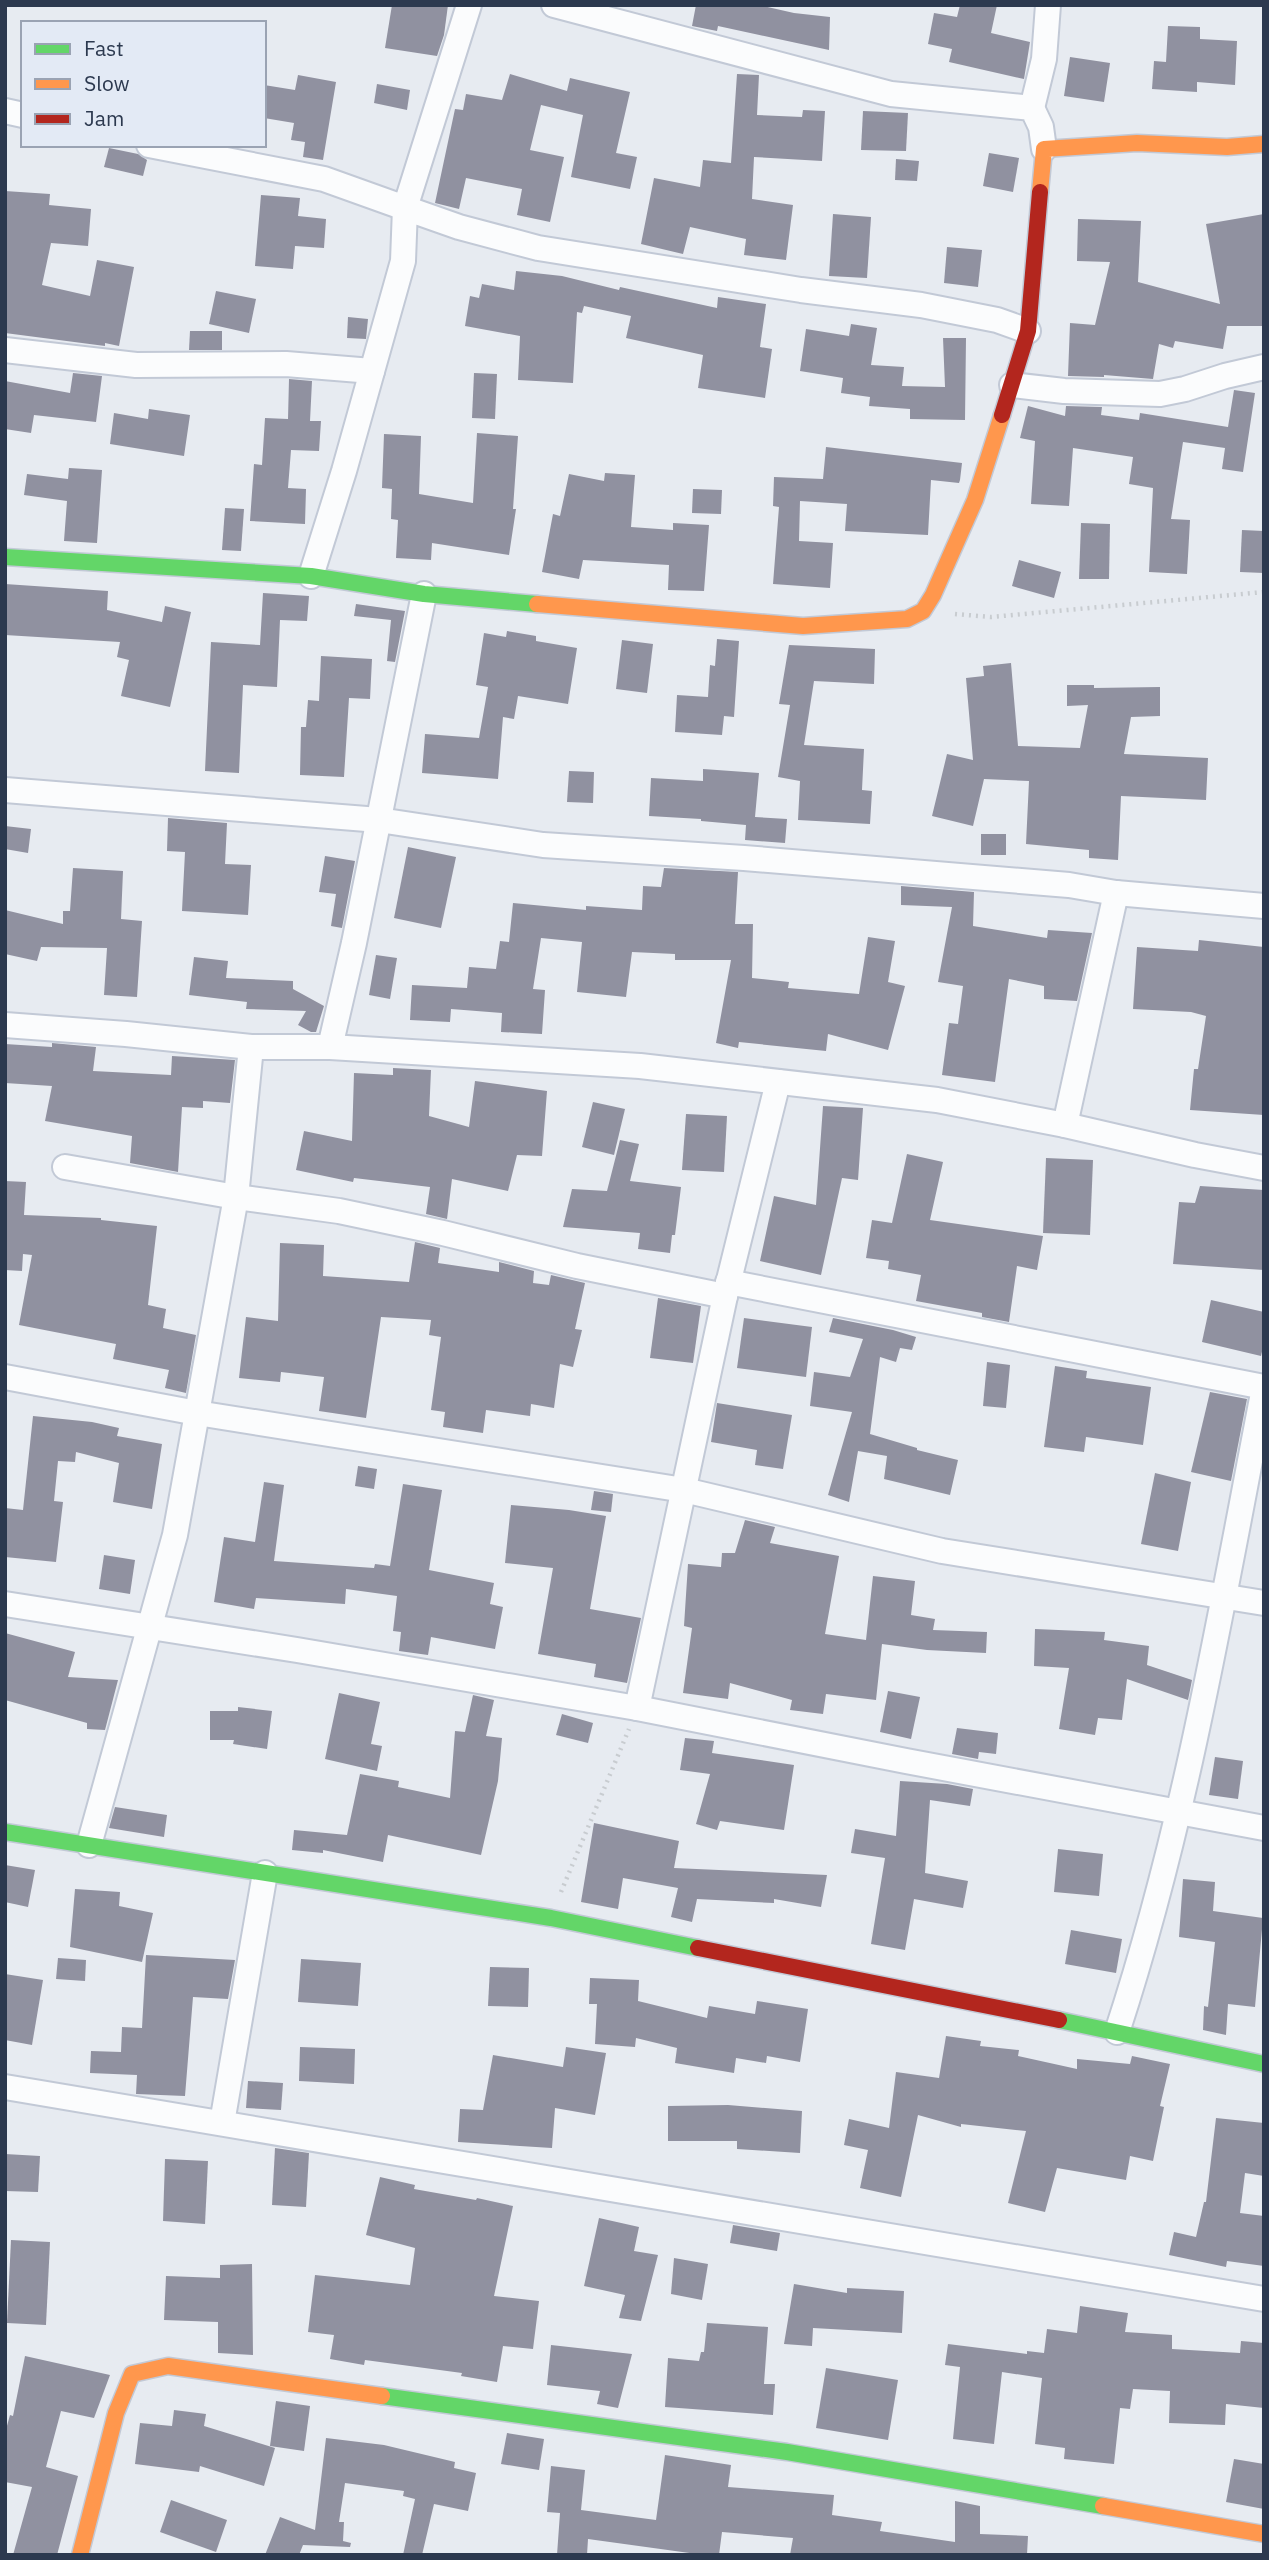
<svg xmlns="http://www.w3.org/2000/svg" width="1269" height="2560" viewBox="0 0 1269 2560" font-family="'IBM Plex Sans',sans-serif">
<rect width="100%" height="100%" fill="#e7ebf1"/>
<g fill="#9091a0">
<polygon points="392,5 448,5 444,35 437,56 385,48"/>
<polygon points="696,5 759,5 794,13 830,17 829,50 718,26 717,31 692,26"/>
<polygon points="960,5 997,5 991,33 1030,42 1024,79 949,62 952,49 928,44 934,13 957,17"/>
<polygon points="1168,26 1200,27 1200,39 1237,41 1235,85 1197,82 1197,92 1152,89 1154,61 1166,62"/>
<polygon points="1070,57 1110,63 1104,102 1064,96"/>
<polygon points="510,74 567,91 570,78 630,92 616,153 637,157 630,189 571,177 583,115 541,105 530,150 564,157 550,222 517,215 522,189 466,178 459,209 435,203 455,109 463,110 466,94 502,100"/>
<polygon points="737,74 759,75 757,115 802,117 803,110 825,111 822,161 754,157 752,199 793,205 786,260 744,255 746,239 690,227 683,254 641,244 654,178 700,187 703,160 731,163"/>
<polygon points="298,75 336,82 323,160 303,157 305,142 291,140 294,123 264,118 264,85 295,90"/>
<polygon points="377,84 410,90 407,110 374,103"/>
<polygon points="863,111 908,113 906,151 861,150"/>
<polygon points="109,148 138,154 147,160 143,176 104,167"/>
<polygon points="989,153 1019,158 1013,192 983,186"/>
<polygon points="896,159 919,161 917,181 895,180"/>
<polygon points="5,191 50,194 49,205 91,209 88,246 51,243 42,285 90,296 97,260 134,267 119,346 105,343 105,346 5,333"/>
<polygon points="261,195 300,198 298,216 326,219 324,248 295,246 293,269 255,266"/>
<polygon points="833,214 871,217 867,278 829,276"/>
<polygon points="1264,214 1264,326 1227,326 1223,349 1175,341 1173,348 1159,344 1153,379 1104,375 1104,377 1068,376 1070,323 1095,325 1110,262 1077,261 1078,219 1141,221 1138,282 1220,304 1206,224"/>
<polygon points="947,247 982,250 978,287 944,283"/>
<polygon points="516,271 562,276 619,290 620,287 717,308 718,297 766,304 760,347 772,349 765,398 698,388 703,355 626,338 631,316 584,306 582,313 577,312 573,383 518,380 520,336 465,326 470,296 479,298 482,284 514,290"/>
<polygon points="216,291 256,299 249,333 209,324"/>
<polygon points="348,317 368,319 366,339 347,338"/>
<polygon points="851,324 877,328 871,365 904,367 902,386 945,387 943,338 966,338 965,420 910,419 910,409 869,406 870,397 841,393 843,378 800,371 806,329 849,336"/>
<polygon points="190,331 222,331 222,350 189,350"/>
<polygon points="73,373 102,376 96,422 34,415 31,433 5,429 5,381 70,393"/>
<polygon points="474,373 497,374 495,419 472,418"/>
<polygon points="289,379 312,381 310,421 321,421 319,451 291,450 288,488 306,489 305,524 250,521 254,464 262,465 265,418 288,419"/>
<polygon points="1234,390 1255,393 1243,472 1222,469 1225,448 1183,442 1171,519 1190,520 1187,574 1149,572 1153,488 1129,484 1133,457 1073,448 1069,506 1031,504 1035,441 1020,438 1028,406 1065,416 1066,406 1102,407 1101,415 1139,420 1140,413 1228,427"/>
<polygon points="149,409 190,415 184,456 110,444 114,413 148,419"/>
<polygon points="477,433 518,436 513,509 516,509 509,555 432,543 431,560 396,558 398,520 391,519 392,489 382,488 384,434 421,436 419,494 473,503"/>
<polygon points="826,447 962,463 960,480 959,483 931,480 928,535 845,531 847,504 800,501 799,541 833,543 830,588 773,584 779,507 773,506 774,477 823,479"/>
<polygon points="69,468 102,470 97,543 64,541 67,501 24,495 27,474 68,479"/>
<polygon points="605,473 635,475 631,527 673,530 673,523 709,525 704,591 668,590 669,565 583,560 579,579 542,572 553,514 560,516 569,474 604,481"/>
<polygon points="693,489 722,490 721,514 692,513"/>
<polygon points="225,508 244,509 241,551 222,550"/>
<polygon points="1081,523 1110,524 1109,579 1079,579"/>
<polygon points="1242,530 1264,531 1264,573 1240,572"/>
<polygon points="1019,560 1061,572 1054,598 1012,586"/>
<polygon points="5,584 108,591 107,610 162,622 165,606 191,612 170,707 121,696 129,660 117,657 120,642 5,635"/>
<polygon points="263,593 309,596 307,621 280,620 277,687 243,685 239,773 205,771 211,642 260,645"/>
<polygon points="356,604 405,611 395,662 387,661 391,620 354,616"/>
<polygon points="507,631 536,636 536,641 577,648 568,704 518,696 514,719 503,717 498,779 422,773 425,734 479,738 488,687 476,685 484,633 506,637"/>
<polygon points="717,639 739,641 734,717 724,716 722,735 675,732 677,695 708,697 710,665 715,666"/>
<polygon points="622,640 653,644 647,693 616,689"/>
<polygon points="789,645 875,649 874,684 814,681 804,745 864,749 862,790 872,791 870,824 798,820 800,781 778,777 790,705 779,704"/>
<polygon points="321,656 372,659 370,699 349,698 344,777 300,775 301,727 306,727 308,700 319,701"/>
<polygon points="1011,663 1018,746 1080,748 1088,705 1067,706 1067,685 1094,685 1094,688 1160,687 1160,716 1131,717 1124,754 1208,758 1206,800 1121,796 1118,860 1089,858 1089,850 1026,844 1029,781 984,779 973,826 932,816 947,754 973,760 966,678 984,676 983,666"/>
<polygon points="703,769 759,773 755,817 787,819 785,843 745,840 746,825 701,821 701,819 649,816 651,778 703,781"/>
<polygon points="569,771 594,772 593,803 567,802"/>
<polygon points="168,818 227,823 225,864 251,865 248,915 182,911 185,852 167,851"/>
<polygon points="5,826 31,829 28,853 5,849"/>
<rect x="981" y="834" width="25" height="21"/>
<polygon points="408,847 456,857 441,928 394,918"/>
<polygon points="325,856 355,861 342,928 331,926 336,894 319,892"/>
<polygon points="73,868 123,871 121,919 142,921 137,997 104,995 107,948 41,947 37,961 5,954 5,910 63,924 63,911 70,911"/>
<polygon points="664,868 738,872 735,924 753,924 752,978 789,982 788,988 859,994 868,937 895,941 888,982 905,986 888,1050 828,1034 826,1051 739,1042 738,1048 716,1043 731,960 675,960 675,954 632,952 626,997 577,992 582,942 541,938 533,989 545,990 542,1034 501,1032 502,1013 451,1009 450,1022 410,1020 412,985 467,988 469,967 496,969 500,941 509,942 513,903 586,910 586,906 642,910 643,886 661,887"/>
<polygon points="901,886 974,892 973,926 1047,938 1048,930 1092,933 1077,1001 1044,999 1044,986 1009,979 995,1082 942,1075 949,1023 958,1024 963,986 938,982 952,907 901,905"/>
<polygon points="1199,940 1264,947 1264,1115 1190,1110 1194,1069 1198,1069 1206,1016 1191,1012 1133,1009 1137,947 1198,951"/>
<polygon points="376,955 397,958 390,999 369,995"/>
<polygon points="194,957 228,961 226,978 293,981 293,989 324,1006 316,1032 311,1032 298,1025 306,1011 246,1009 247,1002 189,995"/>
<polygon points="52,1043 96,1047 93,1071 171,1075 172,1056 235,1060 230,1103 203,1101 203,1108 182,1107 178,1172 130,1163 132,1136 45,1121 52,1086 5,1083 5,1044 52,1047"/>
<polygon points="393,1068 431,1070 429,1116 469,1127 475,1081 547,1091 542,1156 517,1155 508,1191 452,1179 447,1219 426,1214 430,1187 354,1178 353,1182 296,1170 304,1131 352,1141 354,1073 393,1075"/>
<polygon points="593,1102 625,1109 614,1155 582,1147"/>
<polygon points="823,1106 863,1108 858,1180 842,1178 821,1275 760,1261 774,1196 816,1205"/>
<polygon points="686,1114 727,1116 724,1172 682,1170"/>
<polygon points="620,1140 639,1144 630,1181 681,1187 675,1235 672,1235 670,1253 638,1249 640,1233 563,1227 572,1189 607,1191"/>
<polygon points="907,1154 943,1162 930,1220 1043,1236 1037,1270 1017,1266 1009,1322 982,1317 982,1313 916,1301 921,1275 888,1269 889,1261 866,1258 872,1220 892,1223"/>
<polygon points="1046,1158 1093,1160 1090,1235 1043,1233"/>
<polygon points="5,1181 26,1182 24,1215 101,1218 101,1220 157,1226 148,1305 166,1309 163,1328 196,1335 186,1393 165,1388 169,1370 113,1359 116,1344 19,1325 32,1255 23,1254 22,1271 5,1270"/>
<polygon points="1200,1186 1264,1190 1264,1270 1173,1264 1179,1202 1195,1203"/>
<polygon points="415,1242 440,1248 438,1263 499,1272 499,1262 534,1271 533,1283 549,1285 551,1275 585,1283 575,1329 582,1330 573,1367 560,1364 554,1408 531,1404 530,1416 486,1410 483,1433 443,1427 445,1412 431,1410 441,1337 429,1335 431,1320 381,1317 366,1418 319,1411 324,1377 281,1372 280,1382 239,1378 246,1317 278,1321 280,1243 324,1245 323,1276 409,1282"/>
<polygon points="658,1298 701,1306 693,1363 650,1358"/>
<polygon points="1211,1300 1264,1312 1264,1343 1261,1356 1202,1342"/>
<polygon points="744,1318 812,1327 806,1377 737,1368"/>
<polygon points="833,1318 893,1330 916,1337 912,1350 900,1348 896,1362 880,1357 870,1434 917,1448 917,1450 958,1460 950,1495 884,1479 887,1456 858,1451 849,1502 828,1495 852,1412 810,1406 814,1372 850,1377 863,1339 829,1332"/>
<polygon points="987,1362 1010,1365 1006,1408 983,1406"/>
<polygon points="1055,1366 1087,1371 1086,1378 1151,1387 1143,1445 1086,1437 1084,1452 1044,1447"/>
<polygon points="1210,1392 1247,1399 1231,1481 1191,1472"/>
<polygon points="717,1403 792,1415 783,1469 755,1465 757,1450 711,1442"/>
<polygon points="33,1416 92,1422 119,1428 117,1436 162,1444 152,1509 113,1502 119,1463 76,1452 75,1462 58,1461 54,1501 63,1502 56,1562 5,1557 5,1508 23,1510"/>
<polygon points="358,1466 377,1469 374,1489 355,1486"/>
<polygon points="1155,1473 1191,1482 1178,1551 1141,1544"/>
<polygon points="264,1482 284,1485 274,1561 374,1568 375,1564 390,1566 403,1484 442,1490 429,1570 494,1583 490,1604 503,1607 495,1649 431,1637 428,1655 399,1651 401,1632 393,1631 397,1596 346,1589 345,1604 256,1598 254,1609 214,1602 224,1537 255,1542"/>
<polygon points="594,1491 613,1494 611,1512 591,1510"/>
<polygon points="511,1505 569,1510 606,1516 590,1609 641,1618 627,1683 594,1677 596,1664 538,1654 553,1568 505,1563"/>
<polygon points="745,1520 775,1527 770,1543 839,1556 825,1634 866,1640 873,1576 915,1581 911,1615 935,1619 933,1630 987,1632 986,1653 927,1650 882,1644 876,1700 826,1694 823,1714 790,1710 792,1700 730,1683 728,1699 683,1693 692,1628 684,1626 688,1564 721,1567 722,1553 735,1553"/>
<polygon points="104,1555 135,1560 130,1594 99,1589"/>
<polygon points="1035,1629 1105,1632 1104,1640 1149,1646 1147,1665 1192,1680 1188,1700 1127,1679 1122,1720 1098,1718 1095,1735 1059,1729 1069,1668 1034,1666"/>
<polygon points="5,1633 75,1652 68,1677 118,1680 105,1730 87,1729 87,1723 5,1700"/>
<polygon points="888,1691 920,1697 911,1739 880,1732"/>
<polygon points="339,1693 380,1702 371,1744 382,1746 377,1771 325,1759"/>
<polygon points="473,1695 494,1700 486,1736 502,1738 498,1781 481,1855 388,1835 383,1862 323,1850 323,1853 292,1850 294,1830 347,1835 360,1774 399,1781 398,1787 450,1798 455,1731 465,1732"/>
<polygon points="238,1707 272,1711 267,1749 233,1744 234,1740 210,1740 210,1711 238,1711"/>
<polygon points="562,1714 593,1723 588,1743 556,1735"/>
<polygon points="957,1728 998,1733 996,1754 979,1752 978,1759 952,1754"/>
<polygon points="685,1738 714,1741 712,1753 794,1765 784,1830 720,1821 717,1830 696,1824 710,1774 680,1770"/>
<polygon points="1215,1757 1243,1761 1238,1799 1209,1795"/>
<polygon points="900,1781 947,1784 973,1789 970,1806 930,1800 925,1873 968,1881 963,1908 914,1899 905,1950 871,1944 885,1858 851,1853 855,1829 896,1836"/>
<polygon points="115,1807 167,1815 164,1837 109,1828"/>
<polygon points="594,1823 679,1841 674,1868 827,1875 821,1907 774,1899 774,1903 697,1899 692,1922 671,1917 678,1888 623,1878 618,1909 581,1902"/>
<polygon points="1058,1849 1103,1854 1099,1896 1054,1892"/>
<polygon points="5,1865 35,1870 28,1907 5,1902"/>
<polygon points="1183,1879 1215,1882 1213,1911 1263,1918 1255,2007 1228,2004 1226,2035 1203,2030 1204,2006 1208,2007 1215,1942 1179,1937"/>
<polygon points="75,1889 120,1892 119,1906 153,1913 142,1962 70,1947"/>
<polygon points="1071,1930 1122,1939 1116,1973 1065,1964"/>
<polygon points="146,1955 235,1960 228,1999 193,1997 185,2096 136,2094 137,2075 90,2073 91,2051 121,2052 122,2027 142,2028"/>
<polygon points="58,1958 86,1960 85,1981 56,1979"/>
<polygon points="301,1959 361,1963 358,2006 298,2002"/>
<polygon points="490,1967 529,1968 528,2007 488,2006"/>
<polygon points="5,1974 43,1980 32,2045 5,2040"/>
<polygon points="590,1978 639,1980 638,2001 707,2018 709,2006 755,2014 757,2001 808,2009 800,2062 767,2056 766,2063 736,2058 734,2073 675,2063 677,2048 636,2038 635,2047 595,2044 597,2004 589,2004"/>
<polygon points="946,2036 981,2041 980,2046 1019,2050 1018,2056 1077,2069 1077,2059 1130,2064 1132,2056 1170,2064 1160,2106 1164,2107 1153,2161 1130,2156 1126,2180 1057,2168 1045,2212 1008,2203 1026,2131 961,2124 961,2127 918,2115 901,2197 860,2188 868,2150 844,2145 849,2119 889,2128 896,2072 939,2078"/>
<polygon points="300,2047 355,2049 354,2084 299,2081"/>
<polygon points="566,2047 606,2053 595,2115 555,2108 552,2148 458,2142 460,2109 483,2110 493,2055 563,2067"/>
<polygon points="248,2081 283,2083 281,2110 246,2108"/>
<polygon points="728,2105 802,2111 800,2153 737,2149 737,2141 668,2141 668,2106"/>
<polygon points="1216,2118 1264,2123 1264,2176 1245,2173 1240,2213 1264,2216 1264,2266 1227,2261 1226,2267 1169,2255 1174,2232 1196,2237 1204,2202 1206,2202"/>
<polygon points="275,2148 309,2153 306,2207 272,2205"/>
<polygon points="5,2154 40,2156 38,2192 5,2191"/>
<polygon points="165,2159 208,2161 205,2224 163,2221"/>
<polygon points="380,2177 415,2185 414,2189 476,2200 477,2198 513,2206 494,2296 539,2301 533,2349 503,2346 497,2382 461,2376 462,2373 365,2360 364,2365 330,2359 334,2335 308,2332 315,2275 410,2285 415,2248 366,2235"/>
<polygon points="599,2218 639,2227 634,2251 658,2255 641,2321 619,2318 625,2295 584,2286"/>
<polygon points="733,2225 780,2233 777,2251 730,2243"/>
<polygon points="11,2240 50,2242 46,2325 7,2323"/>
<polygon points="674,2258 708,2264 702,2300 671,2294"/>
<polygon points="252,2264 253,2355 218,2353 218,2322 164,2320 166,2276 220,2278 220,2265"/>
<polygon points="794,2284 847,2293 847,2288 904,2291 902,2333 813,2328 812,2346 784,2344"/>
<polygon points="1080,2306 1128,2313 1125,2332 1172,2335 1172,2349 1240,2353 1241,2341 1264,2343 1264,2408 1226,2404 1225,2425 1169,2423 1170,2391 1133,2389 1130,2409 1120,2408 1114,2464 1064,2459 1065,2448 1035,2444 1042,2378 1002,2372 994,2444 953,2439 960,2367 945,2365 948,2344 1027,2354 1027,2351 1044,2353 1047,2329 1077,2333"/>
<polygon points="707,2323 768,2327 764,2384 775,2384 773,2415 665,2407 668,2358 699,2361 701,2352 704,2352"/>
<polygon points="551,2345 632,2354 618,2408 597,2404 600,2391 547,2385"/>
<polygon points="25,2356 110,2375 94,2418 61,2411 46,2467 78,2476 57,2555 13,2555 32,2487 5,2482 5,2433 10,2415 13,2416"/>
<polygon points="826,2368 898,2380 888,2440 816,2428"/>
<polygon points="276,2401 310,2406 304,2451 270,2446"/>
<polygon points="174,2410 206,2414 204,2426 275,2448 264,2486 200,2466 199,2472 135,2464 140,2423 172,2426"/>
<polygon points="507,2433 544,2439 539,2470 501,2464"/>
<polygon points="326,2438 384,2445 455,2462 454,2468 476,2473 468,2511 434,2504 422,2555 403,2555 415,2499 403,2496 404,2491 345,2483 339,2522 344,2522 343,2541 351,2543 350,2547 303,2545 299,2555 265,2555 280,2517 315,2530"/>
<polygon points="665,2455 731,2465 728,2487 834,2495 832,2515 882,2522 880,2531 955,2542 955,2501 980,2506 980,2534 1028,2536 1027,2555 790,2555 793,2538 722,2532 719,2555 704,2555 588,2539 587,2555 557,2555 560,2513 547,2512 551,2466 585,2470 581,2510 656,2520"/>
<polygon points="1234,2459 1264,2464 1264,2509 1226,2502"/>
<polygon points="171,2500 227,2520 216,2552 160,2532"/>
</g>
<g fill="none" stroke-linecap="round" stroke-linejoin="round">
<g stroke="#c2c9d6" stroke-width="28">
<g id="street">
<polyline points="554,5 891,94 1032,108 1041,127 1044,149"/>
<polyline points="1032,108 1044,59 1048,5"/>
<polyline points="5,111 23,115"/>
<polyline points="149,145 324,179 405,208 469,5"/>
<polyline points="5,350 136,365 286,364 372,371"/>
<polyline points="1012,385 1064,391 1160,394 1185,389 1225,376 1264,367"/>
<polyline points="311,576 344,471 403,261 405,208 459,227 538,248 801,290 921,305 997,320 1028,331"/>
<polyline points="5,790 379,820 543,845 744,858 1069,885 1116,893 1264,906"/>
<polyline points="5,1025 126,1034 251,1047 330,1047 354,943 424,594"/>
<polyline points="330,1047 640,1066 937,1100 1065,1125 1195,1155 1264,1168"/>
<polyline points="1065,1125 1116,893"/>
<polyline points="65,1167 236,1197 339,1211 443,1233 577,1266 725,1296"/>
<polyline points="728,1282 1264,1387"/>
<polyline points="5,1377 197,1413 684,1490 942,1551 1264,1603"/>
<polyline points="5,1604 297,1650 637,1708 906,1761 1264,1828"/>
<polyline points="637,1708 725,1296 778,1082"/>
<polyline points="89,1845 175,1535 236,1197 251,1047"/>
<path d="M1117,2032C1186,1822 1222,1604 1264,1388"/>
<polyline points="5,2087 1264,2299"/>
<polyline points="222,2123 265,1873"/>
</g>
</g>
<g stroke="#c2c9d6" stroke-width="19">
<g id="fast">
<polyline points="5,557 311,576 424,594 537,604"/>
<polyline points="5,1832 551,1918 698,1948"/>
<polyline points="1059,2020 1264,2064"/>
<polyline points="382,2396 787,2452 1103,2506"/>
</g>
</g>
<g stroke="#c2c9d6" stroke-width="19">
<g id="slow">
<polyline points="1040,192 1044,149 1137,143 1227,147 1264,144"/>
<polyline points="537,604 803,626 907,619 923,611 933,595 975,500 1002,415"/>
<polyline points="1103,2506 1264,2534"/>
<polyline points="80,2555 116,2413 132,2374 168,2366 382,2396"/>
</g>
</g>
<g stroke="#c2c9d6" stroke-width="19">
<g id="jam">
<polyline points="1002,415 1028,331 1040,192"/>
<polyline points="698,1948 1059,2020"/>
</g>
</g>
<g stroke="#c8ccd0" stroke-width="4.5" stroke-dasharray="2 5" stroke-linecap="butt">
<polyline points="955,614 991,617 1264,592"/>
<polyline points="561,1892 629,1729"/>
</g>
<use href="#street" stroke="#fbfcfd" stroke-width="24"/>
<use href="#fast" stroke="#63d668" stroke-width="16"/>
<use href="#slow" stroke="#ff974d" stroke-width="16"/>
<use href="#jam" stroke="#b3261e" stroke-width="16"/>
</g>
<rect width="1269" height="2560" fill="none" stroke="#2c394f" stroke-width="14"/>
<rect x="21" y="21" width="245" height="126" fill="#e3eaf5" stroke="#9aa3b3" stroke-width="2"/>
<rect x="35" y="44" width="35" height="10" fill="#63d668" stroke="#9aa3b3" stroke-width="2"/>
<text x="84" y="56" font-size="21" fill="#2c394f">Fast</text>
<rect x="35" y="79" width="35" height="10" fill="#ff974d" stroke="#9aa3b3" stroke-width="2"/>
<text x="84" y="91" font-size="21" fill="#2c394f">Slow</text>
<rect x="35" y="114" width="35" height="10" fill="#b3261e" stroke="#9aa3b3" stroke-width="2"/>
<text x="84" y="126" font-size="21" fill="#2c394f">Jam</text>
</svg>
